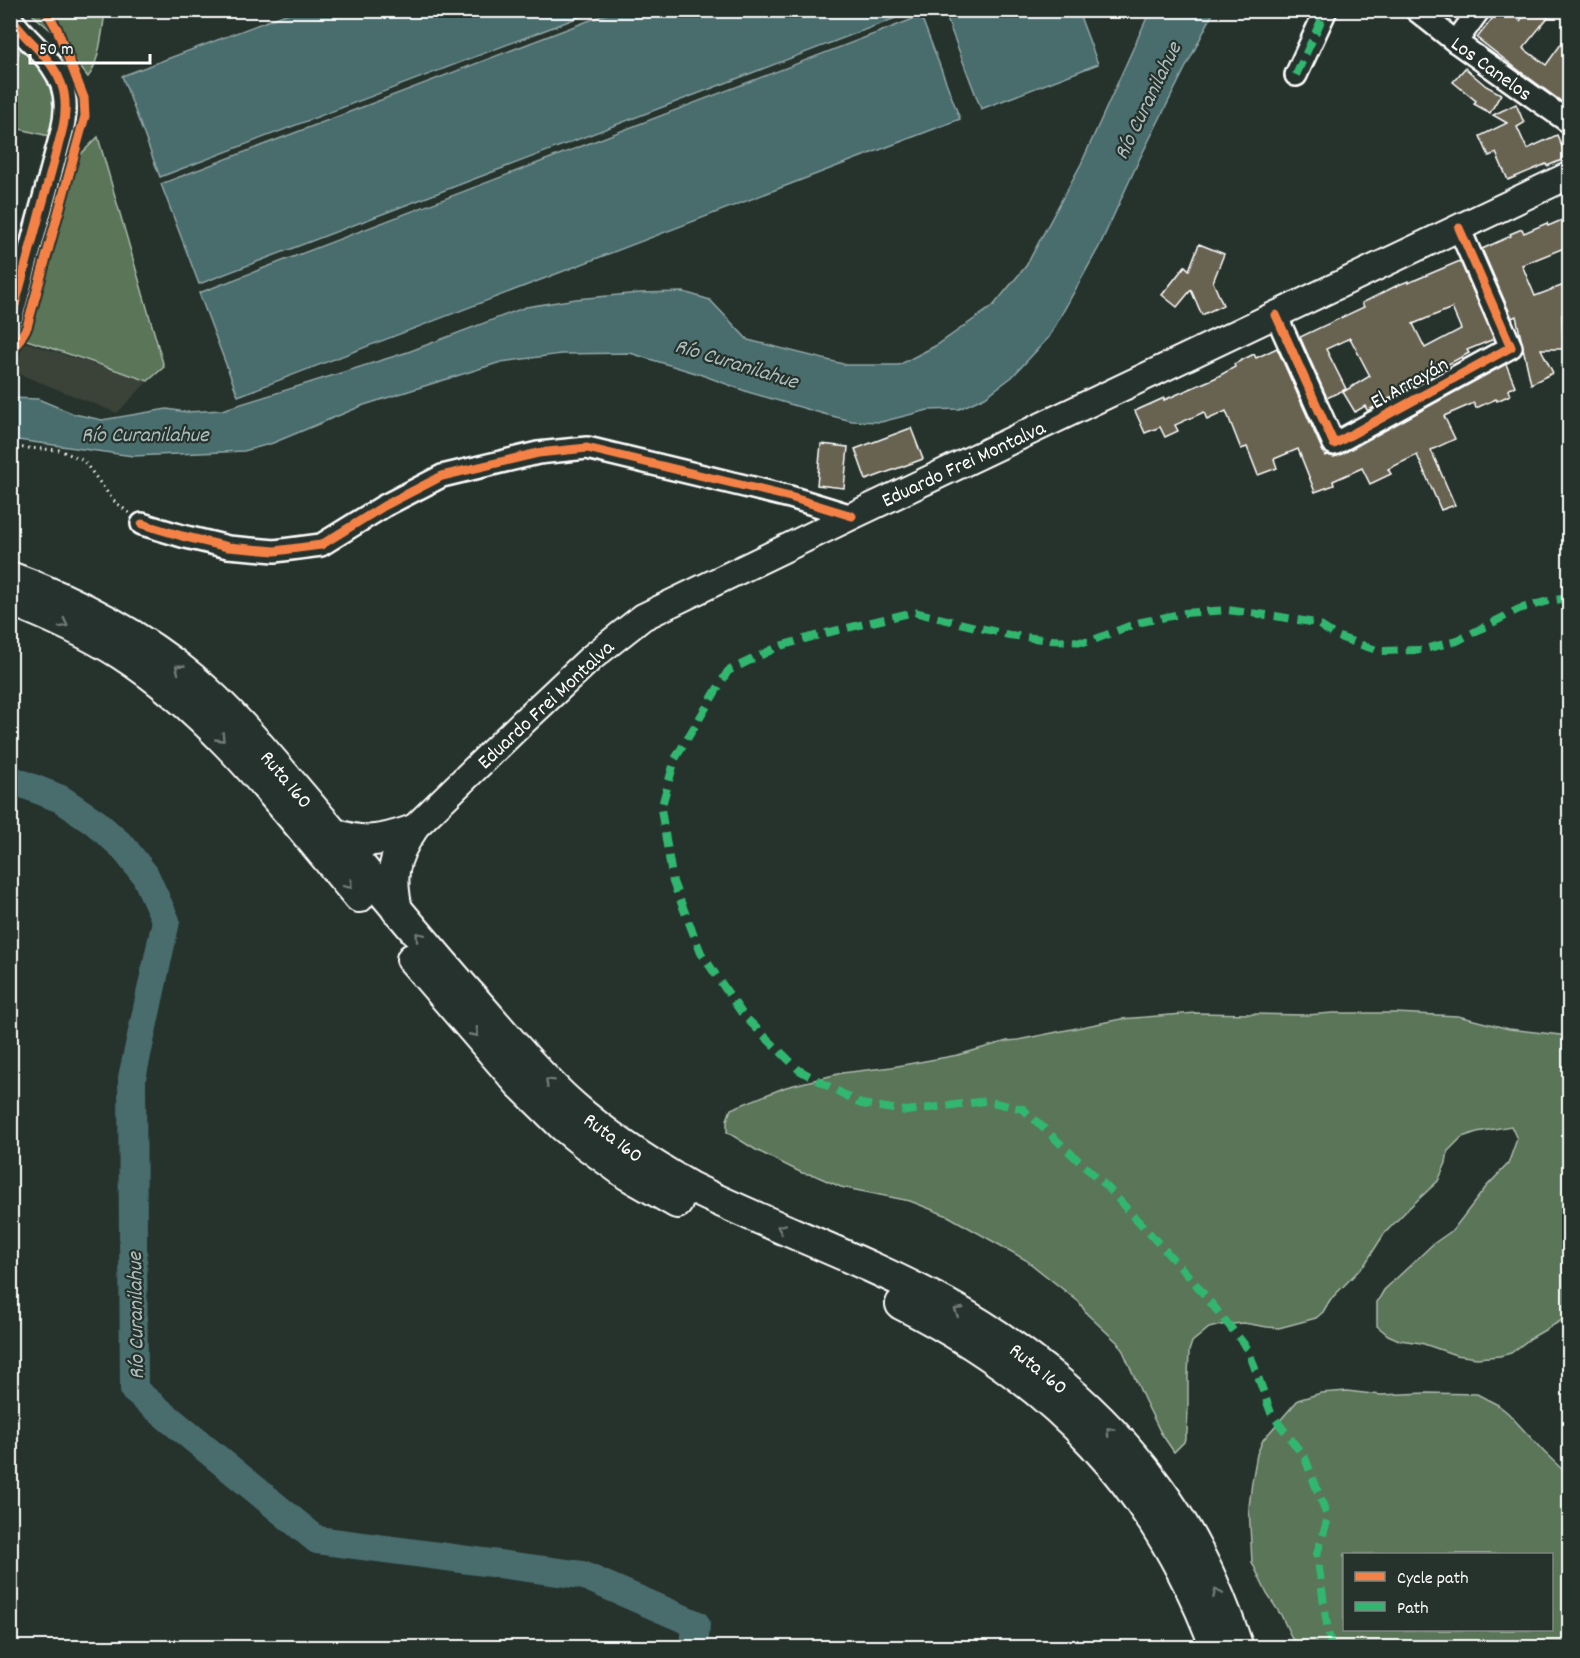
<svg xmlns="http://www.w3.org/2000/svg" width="1580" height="1658" viewBox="0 0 1580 1658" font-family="Dekko,sans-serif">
<rect width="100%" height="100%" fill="#26332d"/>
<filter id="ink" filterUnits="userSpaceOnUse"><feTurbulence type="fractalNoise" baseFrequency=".0167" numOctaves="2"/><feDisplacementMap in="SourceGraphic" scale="12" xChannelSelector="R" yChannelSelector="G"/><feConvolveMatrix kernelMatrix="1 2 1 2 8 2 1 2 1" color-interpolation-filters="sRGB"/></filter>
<g filter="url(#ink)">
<polygon fill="#3a4238" points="24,342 148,381 117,413 14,372"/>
<g fill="#5a7459" stroke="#acbaac" stroke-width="1.5" fill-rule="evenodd">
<path d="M31,11H105C103,27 99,65 88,77L54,33L33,15Z"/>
<polygon points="10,30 47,75 54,100 54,114 49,136 11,127 11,82 21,45 11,42"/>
<polygon points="98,137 164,367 148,381 24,339 78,157"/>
<polygon points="1196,1013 1307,1015 1333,1013 1395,1013 1458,1016 1509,1029 1569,1036 1569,1316 1531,1338 1511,1353 1500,1356 1477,1358 1456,1355 1421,1343 1399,1340 1388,1335 1377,1326 1377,1302 1384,1290 1433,1244 1453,1230 1486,1187 1508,1164 1517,1139 1511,1126 1477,1132 1462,1137 1448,1151 1446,1163 1438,1181 1408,1209 1384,1234 1365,1264 1330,1300 1323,1312 1316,1318 1279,1328 1267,1327 1244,1323 1221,1325 1209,1328 1192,1342 1189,1351 1188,1376 1188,1408 1187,1432 1184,1442 1174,1452 1161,1433 1144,1399 1123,1351 1117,1342 1087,1314 1079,1302 1026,1260 948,1216 910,1201 841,1187 814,1175 802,1173 756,1150 727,1132 727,1120 731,1109 786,1087 842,1073 892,1067 958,1055 1007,1041 1018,1040 1121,1019"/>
<path d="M1347,1391L1381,1395L1426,1393L1477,1394L1498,1405L1508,1413L1544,1452L1569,1476V1647H1296L1281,1615L1267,1594L1252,1562L1249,1507L1252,1482L1257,1454L1263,1440L1298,1400L1321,1393ZM1552,1554V1630H1344V1554Z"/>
</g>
<g fill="#486c6d" stroke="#91a7a7" stroke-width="1.5">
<polygon points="294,11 294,10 595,11 160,177 122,76"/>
<polygon points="614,11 914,11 199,284 161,184"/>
<polygon points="944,11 1078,11 1098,64 981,109"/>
<polygon points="1150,11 1214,11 1139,160 1100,245 1049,337 1012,377 985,397 959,409 928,410 881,422 852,421 824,414 748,392 702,375 630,353 561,354 501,362 364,405 273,443 244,451 133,456 11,439 11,398 38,399 74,414 102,420 167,409 186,412 222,410 408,352 526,307 576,299 640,293 684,292 710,300 748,340 847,365 899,365 937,345 993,306 1026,266 1081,164"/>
<polygon points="921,16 960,119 238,396 199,293"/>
</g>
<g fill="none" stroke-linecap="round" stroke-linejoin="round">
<polyline stroke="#486c6d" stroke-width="28" points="10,779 61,799 95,822 123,847 145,875 166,921 132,1078 134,1390 317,1540 582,1575 696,1624 694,1648"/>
</g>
<g fill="#686451" stroke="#fff" stroke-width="1.5" fill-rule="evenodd">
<polygon points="1499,10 1507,10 1520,21 1528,10 1554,10 1523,48 1546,65 1569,33 1569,107 1521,72 1477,38"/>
<polygon points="1465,68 1486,86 1501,94 1490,113 1474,104 1476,101 1453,82"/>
<polygon points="1516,104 1524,123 1517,127 1527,149 1557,135 1567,158 1547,166 1546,164 1508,180 1496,153 1489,156 1480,136 1507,123 1493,115"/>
<polygon points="1569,217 1569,246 1522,265 1535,296 1569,283 1569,313 1562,315 1563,349 1541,349 1553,373 1531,384 1516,316 1512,318 1482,249 1511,236 1510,234 1522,229 1524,233 1547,223 1548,226"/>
<polygon points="1199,244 1224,254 1213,282 1223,305 1202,315 1191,290 1177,307 1162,295 1185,266 1189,270"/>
<path d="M1460,261L1494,339L1467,350L1469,353L1402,389L1403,391L1369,410H1367L1365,406L1355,412L1343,392L1370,376L1350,338L1326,349L1346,389L1327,398L1300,337L1364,307L1362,303L1396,286L1408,281V283ZM1452,308L1461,329L1425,348L1413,324Z"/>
<polygon points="1277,348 1325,456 1328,455 1334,457 1340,455 1506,364 1515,386 1508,390 1510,395 1497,401 1496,399 1476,408 1474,403 1444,416 1455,439 1431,450 1455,505 1441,510 1417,455 1388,469 1391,474 1370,484 1362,468 1333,481 1334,485 1315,492 1298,449 1274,459 1277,468 1258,475 1247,447 1241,449 1226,411 1207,420 1204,412 1175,425 1178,431 1165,437 1160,427 1145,433 1135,411 1164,398 1164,400 1215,378 1235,367 1234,364 1254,354 1256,358"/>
<polygon points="911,428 923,459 866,480 855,449"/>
<polygon points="821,444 848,447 844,488 817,485"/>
</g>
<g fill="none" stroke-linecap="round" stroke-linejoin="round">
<g stroke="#fff" stroke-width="26">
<g id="minor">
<polyline points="1416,10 1456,42 1570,123"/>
<path d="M10,17C17,28 26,37 35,46C61,72 71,94 62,131L10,323"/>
<polyline points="1456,42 1479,10"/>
<polyline points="1296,75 1326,10"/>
<polyline points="1276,315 1334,444 1511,347 1459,228"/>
<polyline points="142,524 182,536 228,547 275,551 321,545 384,506 442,476 538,453 587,448 790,497 852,516"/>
</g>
</g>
<g stroke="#fff" stroke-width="30">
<polyline id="major" points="411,831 524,721 591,658 643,617 852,516 1570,175"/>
</g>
<g stroke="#fff" stroke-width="34">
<g id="highway">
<path d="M10,577C76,601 138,633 192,678C236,715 272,761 309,804C361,866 412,928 465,989C500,1028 533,1070 572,1105C608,1137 648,1163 690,1187C774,1228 863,1259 946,1304C1025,1347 1104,1413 1157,1486C1193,1534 1219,1591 1238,1648"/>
<path d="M10,600C48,615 86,632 121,654C216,715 287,812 359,897"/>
<path d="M333,833C362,845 382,841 411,831"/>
<path d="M397,910C390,878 392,859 411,831"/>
<polyline points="412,959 518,1082 563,1126 584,1143 628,1175 677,1203"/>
<path d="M901,1304C1053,1380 1156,1487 1216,1648"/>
</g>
</g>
<polyline stroke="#fff" stroke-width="3" stroke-dasharray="1.5 4.5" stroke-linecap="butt" points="10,447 59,450 83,460 113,500 129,513"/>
<use href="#minor" stroke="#26332d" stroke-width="21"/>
<use href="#major" stroke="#26332d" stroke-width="26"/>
<use href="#highway" stroke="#26332d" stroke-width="30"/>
<g stroke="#33b770" stroke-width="8" stroke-dasharray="15 8" stroke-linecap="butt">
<polyline points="1296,75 1326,10"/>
<polyline points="1332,1648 1328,1632 1317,1554 1328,1518 1305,1458 1271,1413 1248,1349 1194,1282 1107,1187 1023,1109 986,1101 906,1111 861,1104 799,1070 743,1015 701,953 673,882 661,809 675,759 728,671 780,646 826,633 914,612 1009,635 1050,640 1088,642 1137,623 1185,613 1227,610 1275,616 1316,623 1336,636 1379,651 1421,650 1457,641 1519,609 1548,601 1570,598"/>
</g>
<g stroke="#26332d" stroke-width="13">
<g id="cycleway">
<path d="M10,17C17,28 26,37 35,46C61,72 71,94 62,131L10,323"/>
<polyline points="1276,315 1334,444 1511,347 1459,228"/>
<polyline points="10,356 27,327 85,116 84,98 57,29 46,10"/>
<polyline points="142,524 182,536 228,547 275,551 321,545 384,506 442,476 538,453 587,448 790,497 852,516"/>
</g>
</g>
<use href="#cycleway" stroke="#f48246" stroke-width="9"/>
</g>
<defs><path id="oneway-chevron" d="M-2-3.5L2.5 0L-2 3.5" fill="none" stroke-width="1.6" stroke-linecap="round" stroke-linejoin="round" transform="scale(1.5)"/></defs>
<g stroke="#727a76">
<use href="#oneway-chevron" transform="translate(64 624) rotate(27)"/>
<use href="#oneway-chevron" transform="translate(179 668) rotate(-142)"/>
<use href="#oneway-chevron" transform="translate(221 738) rotate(46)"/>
<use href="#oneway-chevron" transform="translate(349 885) rotate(50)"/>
<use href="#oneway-chevron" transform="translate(419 936) rotate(-131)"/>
<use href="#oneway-chevron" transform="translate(475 1033) rotate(48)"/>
<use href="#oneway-chevron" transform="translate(549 1082) rotate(-135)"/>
<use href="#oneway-chevron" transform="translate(781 1228) rotate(-156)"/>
<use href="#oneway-chevron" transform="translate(958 1311) rotate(-149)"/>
<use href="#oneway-chevron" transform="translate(1110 1431) rotate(-133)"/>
<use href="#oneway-chevron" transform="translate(1217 1593) rotate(-113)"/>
</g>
</g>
<g text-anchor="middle" stroke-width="4.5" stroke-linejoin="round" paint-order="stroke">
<g font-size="21" fill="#fff" stroke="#26332d">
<text transform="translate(1492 68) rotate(36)" y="7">Los Canelos</text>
<text transform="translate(1409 382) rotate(-29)" y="7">El Arrayán</text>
<text transform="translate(963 463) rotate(-25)" y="7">Eduardo Frei Montalva</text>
<text transform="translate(545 704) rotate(-43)" y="7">Eduardo Frei Montalva</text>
<text transform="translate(287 779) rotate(50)" y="7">Ruta 160</text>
<text transform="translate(614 1137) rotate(37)" y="7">Ruta 160</text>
<text transform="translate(1039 1368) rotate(39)" y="7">Ruta 160</text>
</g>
<g font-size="22" font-style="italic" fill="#adbdbd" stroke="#26332d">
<text transform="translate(1146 100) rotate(-64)" y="8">Río Curanilahue</text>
<text transform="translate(737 362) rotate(17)" y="8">Río Curanilahue</text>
<text x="145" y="441">Río Curanilahue</text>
<text transform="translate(134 1316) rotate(-91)" y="8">Río Curanilahue</text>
</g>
</g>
<rect width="1580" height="1658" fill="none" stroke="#26332d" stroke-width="36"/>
<rect x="18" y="18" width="1544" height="1622" fill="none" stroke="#fff" stroke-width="2" filter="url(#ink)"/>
<rect x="1343" y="1553" width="210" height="78" fill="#26332d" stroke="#7d8581" stroke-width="1.5"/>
<rect x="1355" y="1572" width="30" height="9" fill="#f48246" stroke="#7d8581" stroke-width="1.5"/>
<text x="1397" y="1583" font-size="18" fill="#ffffff">Cycle path</text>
<rect x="1355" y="1602" width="30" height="9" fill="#33b770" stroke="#7d8581" stroke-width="1.5"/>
<text x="1397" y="1613" font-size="18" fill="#ffffff">Path</text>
<path d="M30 54v9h120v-9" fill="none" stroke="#ffffff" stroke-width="3"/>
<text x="39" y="54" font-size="18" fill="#ffffff" stroke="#26332d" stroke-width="4.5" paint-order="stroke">50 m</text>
</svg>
